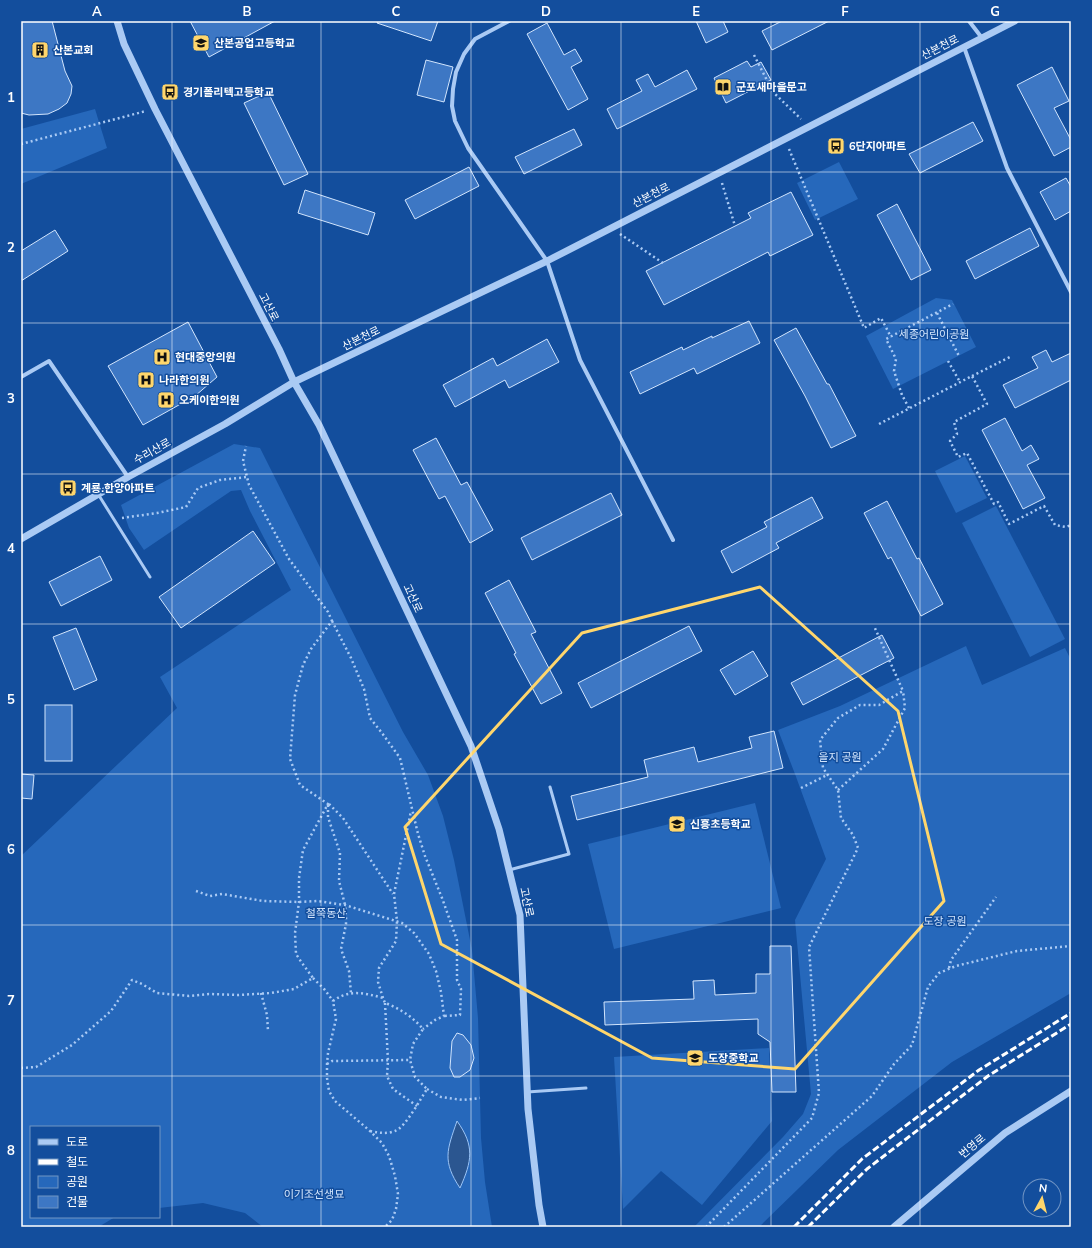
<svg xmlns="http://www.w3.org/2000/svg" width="1092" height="1248" viewBox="0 0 1092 1248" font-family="Mulish,'Noto Sans KR',sans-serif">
<rect width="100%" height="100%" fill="#134e9d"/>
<g fill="#2668bb">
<polygon points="95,109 107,148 21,184 21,129"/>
<polygon points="839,162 858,199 815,220 797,183"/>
<polygon points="936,298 952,300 976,347 893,389 866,336"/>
<polygon points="234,444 260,448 403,732 428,775 443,816 454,860 472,950 478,1018 481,1138 485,1182 492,1227 263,1227 245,1213 203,1203 159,1208 159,1127 31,1127 31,1217 115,1217 100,1226 100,1227 21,1227 21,856 177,708 160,677 291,590 250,511 241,490 231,491 144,550 129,528 121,505"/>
<polygon points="965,456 987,498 956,513 935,471"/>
<polygon points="996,506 1065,639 1030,657 962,523"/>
<polygon points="966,646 982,685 1065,648 1071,660 1071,993 952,1062 838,1150 759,1227 694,1227 783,1137 803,1114 811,1094 795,920 826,859 795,774 778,730 840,706"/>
<polygon points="755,803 781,908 614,949 588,844"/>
<polygon points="769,1048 772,1121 702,1205 661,1171 623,1209 614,1057"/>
</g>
<path fill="#2b5690" stroke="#9cc5f7" d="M457,1121C475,1146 472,1161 460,1188C442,1161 447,1150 457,1121Z"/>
<g fill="#3d77c4" stroke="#d2e5fd">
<polygon points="21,21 52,21 65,71 72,86 71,94 67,103 59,109 48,114 29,115 21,113"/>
<polygon points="190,21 275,21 209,57"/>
<polygon points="378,21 438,21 431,41 377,23"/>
<polygon points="696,21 723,21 728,32 706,43"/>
<polygon points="782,21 829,21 772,50 762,31"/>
<polygon points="547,23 564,55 575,49 582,61 571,67 588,99 568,110 527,34"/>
<polygon points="426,60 453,67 444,102 417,95"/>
<polygon points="747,61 751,67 761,62 771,80 726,103 714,78"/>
<polygon points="1052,67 1069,101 1054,108 1071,140 1071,147 1054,156 1017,85"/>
<polygon points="687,70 697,89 617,129 607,109 642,91 636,80 648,74 655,87"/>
<polygon points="268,92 308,174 284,185 244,103"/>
<polygon points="973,122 983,141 920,173 909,154"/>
<polygon points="574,129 582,145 524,174 515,157"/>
<polygon points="469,167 479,186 415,219 405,200"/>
<polygon points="1066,178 1071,187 1071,211 1055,220 1040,192"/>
<polygon points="305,190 375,213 368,235 298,213"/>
<polygon points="791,192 813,235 770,256 768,252 664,305 646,271 751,218 748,213"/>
<polygon points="897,204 931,270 911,280 877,215"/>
<polygon points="1030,228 1039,246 975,279 966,261"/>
<polygon points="55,230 68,251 21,281 21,251"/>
<polygon points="749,321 760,343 697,374 694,368 640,394 630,372 682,347 683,350 712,336 712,338"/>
<polygon points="188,322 217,377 195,396 143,425 108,366"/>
<polygon points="796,328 827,384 829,384 856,436 831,448 805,396 774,340"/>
<polygon points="547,339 559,362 509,388 505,380 455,407 443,385 493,358 497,366"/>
<polygon points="1046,350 1052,362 1071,353 1071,380 1015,408 1003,385 1038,368 1032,357"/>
<polygon points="1005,418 1022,451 1031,445 1039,459 1027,465 1045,498 1023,509 982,430"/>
<polygon points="436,438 461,485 467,482 493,530 470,543 445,496 439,499 413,450"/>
<polygon points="611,493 622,515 532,560 521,538"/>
<polygon points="812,497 823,518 776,543 779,548 732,573 721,551 767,527 764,522"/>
<polygon points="887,501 917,559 919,558 943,604 921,616 891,557 888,559 864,513"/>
<polygon points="253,531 275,563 181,628 159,597"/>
<polygon points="100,556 112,580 61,606 49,582"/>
<polygon points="509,580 536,632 531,634 562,693 541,704 514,654 516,653 485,593"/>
<polygon points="689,626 702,651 591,708 578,683"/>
<polygon points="76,628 97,680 74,690 53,637"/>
<polygon points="882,635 894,658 803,705 791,683"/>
<polygon points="753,651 768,676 735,695 720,670"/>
<rect x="45" y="705" width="27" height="56"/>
<polygon points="774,731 783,768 577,820 571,796 648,777 644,760 694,747 698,762 752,748 749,737"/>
<polygon points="21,774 34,775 32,799 21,798"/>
<polygon points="770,946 791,946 796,1092 772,1092 770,1042 758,1034 758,1019 605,1025 604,1002 694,999 693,981 714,980 715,995 756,993 756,974 770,974"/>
<polygon points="457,1033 463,1035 471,1045 474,1058 470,1070 460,1077 454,1077 450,1068 452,1041"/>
</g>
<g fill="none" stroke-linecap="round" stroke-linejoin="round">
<g stroke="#aacaf4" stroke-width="2.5" stroke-dasharray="2 3" stroke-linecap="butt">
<polyline points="754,55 773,92 801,119"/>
<polyline points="21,144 146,111"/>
<polyline points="789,149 864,328 881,318 891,337"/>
<polyline points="722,183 735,226"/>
<polyline points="620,234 663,263"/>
<polyline points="937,313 959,356"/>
<polyline points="948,361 960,382"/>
<polyline points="972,376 1010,357"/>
<polyline points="909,408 902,395 894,371 896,359 886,339 953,304"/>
<polyline points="879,424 972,376 987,404 954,422 957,434 950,441 958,457 967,453 994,504 998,502 1009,524 1044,506 1055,525 1066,527 1071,525"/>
<polyline points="122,518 157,513 186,507 198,488 220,480 247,477"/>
<polyline points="332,621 351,658 364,689 370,718 382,733 400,758 418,834 425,856 442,898 457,940 457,980 461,989 460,1015 444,1016"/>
<polyline points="801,788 827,775"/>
<polyline points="838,790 883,749 905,708 903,691"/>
<polyline points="329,804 343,818 393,894"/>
<polyline points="328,805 328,817 340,853 339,881 345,905 346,916 346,924 341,949 349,971 351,993"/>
<polyline points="196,891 210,896 222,894 263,901 299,902 317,901 345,905 402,923 414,933 429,954 436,971 441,992 444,1016 435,1020 423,1029"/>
<polyline points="949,968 951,960 996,897"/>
<polyline points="313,978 325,990 333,1001"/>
<polyline points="261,993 267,1015 268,1031"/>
<polyline points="383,998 378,982 379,968 396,941 397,921 394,894 411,811"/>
<polyline points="385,1003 388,1061 387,1076 393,1089 417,1106"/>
<polyline points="327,1064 332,1061 410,1060"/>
<polyline points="21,1068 36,1067 72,1045 111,1011 132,980 142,984 157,993 189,996 209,994 239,995 271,993 294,989 313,978 302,963 296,954 295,933 299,902 299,878 303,850 328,804 300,785 290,759 295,695 303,665 311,649 332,621 328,612 289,559 249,485 243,461 246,446"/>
<polyline points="427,1089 441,1097 463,1100 480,1098"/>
<path d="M370,1131C379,1133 387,1134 395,1131C405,1128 421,1098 427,1089L415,1077L410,1060L413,1044L423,1029C413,1017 399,1008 385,1003L383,998C365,993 349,989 333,1001L336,1019L328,1053L327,1064V1078L329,1091L335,1101L370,1131L382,1143L389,1156L395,1176L398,1194L396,1209L392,1220L385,1227"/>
<polyline points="706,1227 812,1118 819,1093 809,947 858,848 853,835 841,818 838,790 823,768 820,740 838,718 860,705 879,705 903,691 874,626"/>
<polyline points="724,1227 872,1096 894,1064 912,1045 928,987 939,973 956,966 1017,951 1071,946"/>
</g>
<g stroke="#aacaf4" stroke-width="3">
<polyline points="98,494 150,577"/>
<polyline points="509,870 569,854 550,787"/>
<polyline points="527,1092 586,1088"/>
</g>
<g stroke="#aacaf4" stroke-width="4">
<polyline points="509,21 475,39 464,54 456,72 453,89 452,106 455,121 468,148 547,261 580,360 673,540"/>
<polyline points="969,21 982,38"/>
<polyline points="964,47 1007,168 1071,292"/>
<polyline points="21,377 49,361 128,477"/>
</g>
<g stroke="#aacaf4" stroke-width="7">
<polyline points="117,21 124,44 155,109 279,349 294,382 319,425 471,746 499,829 520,915 528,1109 539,1205 543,1227"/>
<polyline points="21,539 128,477 225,424 294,382 547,261 1015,21"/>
<polyline points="894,1227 1005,1133 1071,1091"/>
</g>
<g stroke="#fff" stroke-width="3" stroke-dasharray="7 3" stroke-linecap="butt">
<polyline points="794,1227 862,1159 979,1070 1071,1013"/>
<polyline points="808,1227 867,1169 988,1076 1071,1024"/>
</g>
</g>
<path fill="none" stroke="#ffd66c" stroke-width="3" stroke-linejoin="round" d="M760,587L898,711L944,901L795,1069L652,1058L441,944L405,827L582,633Z"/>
<path fill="none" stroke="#fff" stroke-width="1" stroke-opacity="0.55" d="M172,21V1227M321,21V1227M471,21V1227M621,21V1227M771,21V1227M920,21V1227M21,172H1071M21,323H1071M21,474H1071M21,624H1071M21,774H1071M21,925H1071M21,1076H1071"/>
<defs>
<g id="school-square" transform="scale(0.9)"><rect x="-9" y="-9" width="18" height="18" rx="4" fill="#ffd66c" stroke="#134e9d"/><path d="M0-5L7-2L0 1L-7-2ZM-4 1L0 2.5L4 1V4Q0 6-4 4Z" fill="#111"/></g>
<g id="building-square" transform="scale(0.9)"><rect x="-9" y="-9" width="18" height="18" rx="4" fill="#ffd66c" stroke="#134e9d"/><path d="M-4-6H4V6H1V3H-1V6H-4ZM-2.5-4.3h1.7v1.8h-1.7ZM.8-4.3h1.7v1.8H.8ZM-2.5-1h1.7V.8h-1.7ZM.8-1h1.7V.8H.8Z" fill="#111"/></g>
<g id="library-square" transform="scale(0.9)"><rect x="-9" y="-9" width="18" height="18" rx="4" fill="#ffd66c" stroke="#134e9d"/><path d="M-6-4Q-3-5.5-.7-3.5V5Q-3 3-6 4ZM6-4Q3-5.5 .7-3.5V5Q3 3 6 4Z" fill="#111"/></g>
<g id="bus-square" transform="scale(0.9)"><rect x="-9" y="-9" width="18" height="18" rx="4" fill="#ffd66c" stroke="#134e9d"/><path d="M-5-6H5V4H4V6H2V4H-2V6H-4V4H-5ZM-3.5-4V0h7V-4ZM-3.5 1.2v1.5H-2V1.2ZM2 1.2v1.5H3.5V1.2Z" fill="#111"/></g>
<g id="hospital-square" transform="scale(0.9)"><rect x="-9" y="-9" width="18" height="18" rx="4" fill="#ffd66c" stroke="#134e9d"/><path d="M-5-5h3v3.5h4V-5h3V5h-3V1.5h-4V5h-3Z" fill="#111"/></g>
</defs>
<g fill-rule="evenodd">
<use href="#school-square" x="201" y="43"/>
<use href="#building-square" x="40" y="50"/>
<use href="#library-square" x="723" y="87"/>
<use href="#bus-square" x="170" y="92"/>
<use href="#bus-square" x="836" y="146"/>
<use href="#hospital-square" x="162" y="357"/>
<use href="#hospital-square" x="146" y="380"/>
<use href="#hospital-square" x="166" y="400"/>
<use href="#bus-square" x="68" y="488"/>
<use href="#school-square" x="677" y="824"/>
<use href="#school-square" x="695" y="1058"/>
</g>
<g text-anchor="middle" stroke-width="3" stroke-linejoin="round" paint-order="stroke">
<g font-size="11" font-weight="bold" fill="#fff" stroke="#134e9d" text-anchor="start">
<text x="214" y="47">산본공업고등학교</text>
<text x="53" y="54">산본교회</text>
<text x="736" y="91">군포새마을문고</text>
<text x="183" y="96">경기폴리텍고등학교</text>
<text x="849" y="150">6단지아파트</text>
<text x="175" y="361">현대중앙의원</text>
<text x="159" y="384">나라한의원</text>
<text x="179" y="404">오케이한의원</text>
<text x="81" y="492">계룡.한양아파트</text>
<text x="690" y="828">신흥초등학교</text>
<text x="708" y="1062">도장중학교</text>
</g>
<g font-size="11" fill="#fff" stroke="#134e9d">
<text transform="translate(940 47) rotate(-27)" y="4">산본천로</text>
<text transform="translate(651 195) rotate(-27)" y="4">산본천로</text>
<text transform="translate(269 307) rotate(63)" y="4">고산로</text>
<text transform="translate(361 338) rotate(-26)" y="4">산본천로</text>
<text transform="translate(152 451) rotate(-29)" y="4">수리산로</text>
<text transform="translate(413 598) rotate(65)" y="4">고산로</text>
<text transform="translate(527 902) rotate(78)" y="4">고산로</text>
<text transform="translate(972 1146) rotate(-40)" y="4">번영로</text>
</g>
<g font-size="11" fill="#d2e5fd" stroke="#134e9d">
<text x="934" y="338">세종어린이공원</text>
<text x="840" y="761">을지 공원</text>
<text x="326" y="917">철쭉동산</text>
<text x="945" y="925">도장 공원</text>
<text x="314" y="1198">이기조선생묘</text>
</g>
</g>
<rect width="1092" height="1248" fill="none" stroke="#134e9d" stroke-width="44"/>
<rect x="30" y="1126" width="130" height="92" fill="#134e9d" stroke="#7195c4"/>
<rect x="38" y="1139" width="20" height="6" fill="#aacaf4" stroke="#7195c4"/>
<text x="66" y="1146" font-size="12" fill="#ffffff">도로</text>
<rect x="38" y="1159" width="20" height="6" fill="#ffffff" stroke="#7195c4"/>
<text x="66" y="1166" font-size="12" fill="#ffffff">철도</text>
<rect x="38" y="1176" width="20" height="12" fill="#2668bb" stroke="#7195c4"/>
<text x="66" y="1186" font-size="12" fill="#ffffff">공원</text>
<rect x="38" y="1196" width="20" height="12" fill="#3d77c4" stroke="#7195c4"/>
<text x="66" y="1206" font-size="12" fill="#ffffff">건물</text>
<g transform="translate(1042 1198) rotate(7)"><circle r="19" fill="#134e9d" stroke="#7195c4"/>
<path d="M0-3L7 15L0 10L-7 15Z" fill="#ffd66c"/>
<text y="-6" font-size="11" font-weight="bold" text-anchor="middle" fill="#ffffff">N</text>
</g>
<rect x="22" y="22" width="1048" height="1204" fill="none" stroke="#fff" stroke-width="1.5"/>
<g font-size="13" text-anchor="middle" font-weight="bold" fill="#fff">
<text x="97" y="16">A</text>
<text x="247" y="16">B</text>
<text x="396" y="16">C</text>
<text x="546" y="16">D</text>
<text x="696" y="16">E</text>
<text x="845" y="16">F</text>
<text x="995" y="16">G</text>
<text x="11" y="102">1</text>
<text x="11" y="252">2</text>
<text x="11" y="403">3</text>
<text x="11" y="553">4</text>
<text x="11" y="704">5</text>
<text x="11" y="854">6</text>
<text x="11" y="1005">7</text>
<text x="11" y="1155">8</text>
</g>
</svg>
